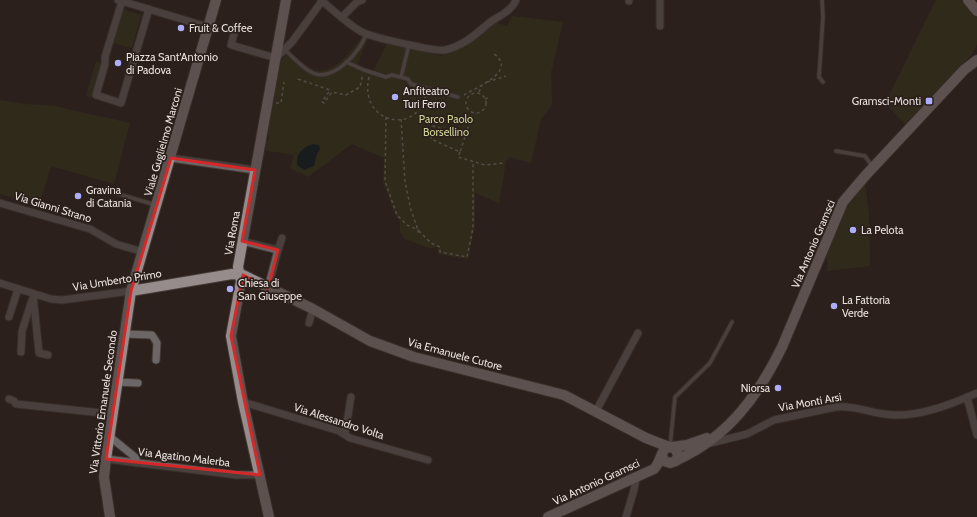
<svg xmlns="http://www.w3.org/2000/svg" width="977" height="517" viewBox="0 0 977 517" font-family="Cabin,sans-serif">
<rect width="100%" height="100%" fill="#2b201b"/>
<g fill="#35371c">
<polygon points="936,0 961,0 977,18 977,44 975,49 968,59 905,124 885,103"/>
<polygon points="122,9 141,15 132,48 112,43"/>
<path d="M512,16L563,22L551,73L552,103L550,108L541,119L531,163L510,157L506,161L499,203L475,193V226L468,259L438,254V247L429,248L405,239L400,232V221L395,215L383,182L384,158L352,144L308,177L290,168L294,155L263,150L264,142L268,140L269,136L266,132L278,64L290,51C297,57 306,67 315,70C333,76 353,49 362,37L368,39L357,65L373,71L388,42L396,46H405L406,49L410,50L412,48L441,56L461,49L495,22L507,26Z"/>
<polygon points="96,61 101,64 92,98 86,96"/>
<polygon points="0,100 25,104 54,106 130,123 114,184 51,166 39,206 0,194"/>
<path d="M865,183L869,214L870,266L827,271L828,263L826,257C837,231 845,204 865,183Z"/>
</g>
<path fill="#00181e" d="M313,144L319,145L320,149L317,154L314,166L304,170L297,165C295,154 303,147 313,144Z"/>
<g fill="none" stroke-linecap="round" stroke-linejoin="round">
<g stroke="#453b36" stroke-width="5.5">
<g id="lane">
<polyline points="822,0 823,17 819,77 823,82"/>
<path d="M284,49C293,57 303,69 313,73C334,82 361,51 366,34"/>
<polyline points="346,62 364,70 386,77 392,75 408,79 411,84 458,97"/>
<polyline points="401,77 409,45"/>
<polyline points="836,151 865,156 872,166"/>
<polyline points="108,191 156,205"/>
<polyline points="670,446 675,397 710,363 732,322"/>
</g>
</g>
<g stroke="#453b36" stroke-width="9">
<g id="street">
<polyline points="118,0 208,27"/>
<path d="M321,0C330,8 352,27 362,32C371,37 436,52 445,50C463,46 475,35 489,23C498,16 511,12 516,0"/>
<polyline points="122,1 105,57 105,64 96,95 121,103 149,9"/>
<polyline points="629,1 629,0"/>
<polyline points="342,17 357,2 362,0"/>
<polyline points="236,26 231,45 276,58 292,42 322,1"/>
<polyline points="660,26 660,0"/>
<polyline points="171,158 255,170"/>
<polyline points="0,203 90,229 116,244 143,252"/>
<polyline points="242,241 278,250 268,288"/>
<polyline points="278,250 282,238"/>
<polyline points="0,283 51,299 62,300 131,291"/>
<polyline points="33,294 39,353 48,355"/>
<polyline points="9,317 18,289"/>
<polyline points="309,323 313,309"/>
<polyline points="125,334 152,335 157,343 156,360"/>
<polyline points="21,352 22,331 32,300"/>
<polyline points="116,382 138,383"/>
<polyline points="967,397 977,435"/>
<polyline points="9,399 14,401 16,404 112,414"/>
<polyline points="243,402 339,431 350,438 428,460"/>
<polyline points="596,411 638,333"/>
<polyline points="345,434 351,397"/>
<polyline points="109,436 136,458 136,463"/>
<path d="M707,444L747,434L774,420L836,407C853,405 868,412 884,414C914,419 950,405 977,393"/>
<polyline points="106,459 237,475 260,475"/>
<polyline points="626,517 634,490 636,478"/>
</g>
</g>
<g stroke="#453b36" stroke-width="12">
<g id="secondary">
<polyline points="968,0 977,11"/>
<polyline points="131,291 232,274 243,275 313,309 370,341 414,357 564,395 646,438 669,447"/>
<polyline points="672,447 687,445 707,438"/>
<path d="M677,460C728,437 758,396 782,347L843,202L865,176L964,70L977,60"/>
<polyline points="110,517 104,477 106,459 131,291 216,0"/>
<polyline points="269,517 243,402 231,336 241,281 238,267 286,0"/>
<path d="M548,517L654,469C661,462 660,452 667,447L675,448L678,455L676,461L670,463L664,461L662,455"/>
</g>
</g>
<g stroke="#887e7a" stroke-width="1.5" stroke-dasharray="3 3" stroke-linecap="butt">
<path d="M369,77C358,123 417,137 426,94"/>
<polyline points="298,79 330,90 322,102 324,103 332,92 346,95 360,87 363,74"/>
<polyline points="487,82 506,76"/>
<polyline points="479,92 482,85"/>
<circle cx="476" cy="103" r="10"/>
<path d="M464,95C477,87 518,71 494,54"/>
<polyline points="485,99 490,97"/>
<polyline points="276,103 281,103 284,82"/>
<polyline points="386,117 385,181 397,215 407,225 418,230 418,233"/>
<polyline points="401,119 405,182 411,210 418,230 431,243 440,247 440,252 467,257 473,228 473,162"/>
<polyline points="465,137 460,152 431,139 433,126 465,137 473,112"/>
<polyline points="460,152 458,157 485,165 505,163"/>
</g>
<use href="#lane" stroke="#6d6666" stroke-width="3.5"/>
<use href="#street" stroke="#6d6666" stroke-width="7"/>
<use href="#secondary" stroke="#978c8c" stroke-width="10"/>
</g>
<path d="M0 0H977V517H0ZM171,158L255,170L242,241L278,250L268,288L243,275L231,336L260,475L106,459L131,291Z" fill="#2b201b" fill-opacity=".55" fill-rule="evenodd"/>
<path fill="none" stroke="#d62828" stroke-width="3" stroke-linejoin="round" d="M171,158L255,170L242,241L278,250L268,288L243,275L231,336L260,475L106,459L131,291Z"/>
<g fill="#adaefb" stroke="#2b201b" stroke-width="1.5">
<circle cx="181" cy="28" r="4"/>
<circle cx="118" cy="63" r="4"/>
<circle cx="395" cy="97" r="4"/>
<rect x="925" y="97" width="8" height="8" rx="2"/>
<circle cx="78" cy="196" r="4"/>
<circle cx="853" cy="230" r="4"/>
<circle cx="230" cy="289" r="4"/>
<circle cx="834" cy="306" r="4"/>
<circle cx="778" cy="388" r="4"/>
</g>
<g text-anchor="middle" stroke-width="3.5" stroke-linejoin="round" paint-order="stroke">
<g font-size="11" fill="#e8e0dd" stroke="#2b201b" text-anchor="start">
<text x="189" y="32">Fruit &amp; Coffee</text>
<text x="126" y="61">Piazza Sant'Antonio<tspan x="126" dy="13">di Padova</tspan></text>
<text x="403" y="95">Anfiteatro<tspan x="403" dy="13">Turi Ferro</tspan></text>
<text x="921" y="105" text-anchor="end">Gramsci-Monti</text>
<text x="86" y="194">Gravina<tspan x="86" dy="13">di Catania</tspan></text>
<text x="861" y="234">La Pelota</text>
<text x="238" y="287">Chiesa di<tspan x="238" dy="13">San Giuseppe</tspan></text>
<text x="842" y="304">La Fattoria<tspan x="842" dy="13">Verde</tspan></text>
<text x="770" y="392" text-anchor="end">Niorsa</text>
</g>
<g font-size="11" fill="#cdd196" stroke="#2b201b">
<text x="446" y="123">Parco Paolo<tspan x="446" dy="13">Borsellino</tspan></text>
</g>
<g font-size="11" fill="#e8e0dd" stroke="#2b201b">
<text transform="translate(163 142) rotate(-74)" y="4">Viale Guglielmo Marconi</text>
<text transform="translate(53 207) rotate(17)" y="4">Via Gianni Strano</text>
<text transform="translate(232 233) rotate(-80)" y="4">Via Roma</text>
<text transform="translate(813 244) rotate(-67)" y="4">Via Antonio Gramsci</text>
<text transform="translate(117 280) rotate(-9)" y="4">Via Umberto Primo</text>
<text transform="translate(455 354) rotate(15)" y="4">Via Emanuele Cutore</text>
<text transform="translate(103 402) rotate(-82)" y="4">Via Vittorio Emanuele Secondo</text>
<text transform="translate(810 402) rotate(-10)" y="4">Via Monti Arsi</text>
<text transform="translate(339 421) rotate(18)" y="4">Via Alessandro Volta</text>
<text transform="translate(184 457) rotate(7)" y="4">Via Agatino Malerba</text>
<text transform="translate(596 482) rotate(-25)" y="4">Via Antonio Gramsci</text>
</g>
</g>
</svg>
